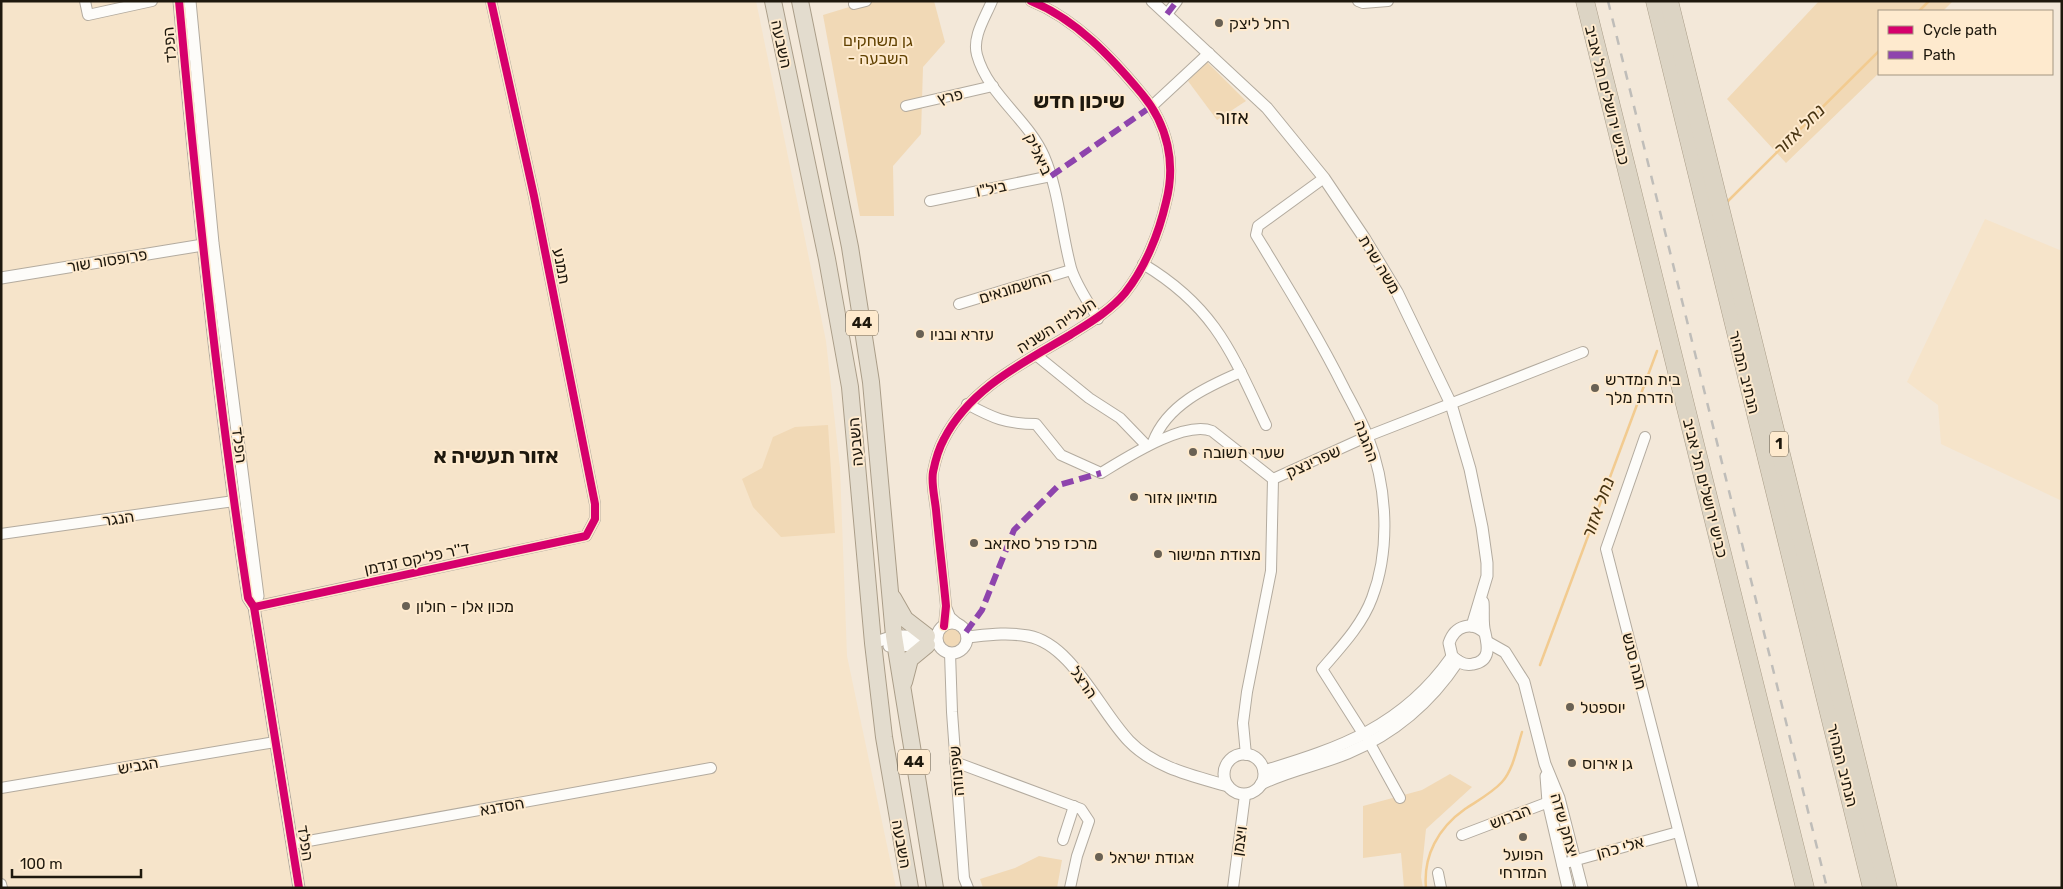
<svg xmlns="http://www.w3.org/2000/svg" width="2063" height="889" viewBox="0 0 2063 889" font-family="Rubik,'Noto Sans Hebrew',sans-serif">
<rect width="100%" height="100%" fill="#f3e8d9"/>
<g fill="#f6e4ca">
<polygon points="1,1 756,1 826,341 840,468 847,656 896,888 1,888"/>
<polygon points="1985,219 2062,251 2062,501 1941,444 1938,405 1907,382"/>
</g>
<g fill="#f1d9b6">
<polygon points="869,1 934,1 945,42 923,67 921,134 893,166 894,216 860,216 823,15"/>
<polygon points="1819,1 1953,1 1943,11 1879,11 1879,73 1786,163 1727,99"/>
<polygon points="1207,62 1246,101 1217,120 1188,81"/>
<polygon points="828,425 835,533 781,537 753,507 742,479 762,468 773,437 795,427"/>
<circle cx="952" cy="638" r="10"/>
<polygon points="1450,774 1472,787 1426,829 1421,877 1423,888 1404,888 1401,853 1363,858 1363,806 1422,790"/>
<polygon points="1039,856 1062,860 1057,888 983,888 980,879 1015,868"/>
</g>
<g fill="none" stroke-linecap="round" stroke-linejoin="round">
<g stroke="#f2cb90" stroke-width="2.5">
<polyline points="1919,11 1929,1"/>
<polyline points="1726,203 1879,51"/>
<polyline points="1540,665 1657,351"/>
<path d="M1426,888C1423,856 1438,828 1465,809C1477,801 1492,793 1502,782C1513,770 1517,748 1522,732"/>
</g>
<g stroke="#b3ab9f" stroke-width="12">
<g id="minor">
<polyline points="85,1 88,15 152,1"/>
<path d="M992,1C985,18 972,37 977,55C988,95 1028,119 1044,156C1059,191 1061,231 1071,268C1076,285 1089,303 1098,319"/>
<polyline points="1358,1 1363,3 1388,1"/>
<polyline points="854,4 866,1"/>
<polyline points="1167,14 1177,1"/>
<polyline points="906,106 993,86"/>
<polyline points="1152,106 1209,53"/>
<path d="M1324,178L1258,226L1256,235C1287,286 1318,336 1345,390C1353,405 1362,421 1368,437C1387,486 1391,548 1372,598C1362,625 1341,647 1322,669L1364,735"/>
<polyline points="930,201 1051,176"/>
<path d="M1143,264C1215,307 1232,353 1266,425"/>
<polyline points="959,304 1071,270"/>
<polyline points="1036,355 1089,398 1120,418 1147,446"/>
<path d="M967,404C993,418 1006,424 1036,424L1061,455L1101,473C1126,458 1184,420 1212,431L1273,479"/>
<polyline points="1645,437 1606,549 1693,888"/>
<path d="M1153,442C1167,405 1206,387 1241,372"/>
<polyline points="1,534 234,501"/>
<polyline points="254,607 586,536 595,519 595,504 534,196 491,1"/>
<polyline points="946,607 950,617 958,624"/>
<path d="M944,626L946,606C943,574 939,542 936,510C935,499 931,483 933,472C935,462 939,448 944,439C970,388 1023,363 1070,335C1089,323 1110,311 1125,293C1145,268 1159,233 1166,202C1176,164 1168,125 1142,94C1112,58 1076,19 1031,1"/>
<polyline points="950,653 952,712 964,878 968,888"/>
<polyline points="1369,742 1400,798"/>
<polyline points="1246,755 1243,723 1247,692 1271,571 1273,479 1368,436 1583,352"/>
<polyline points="955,762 1081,809 1089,821 1077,856 1070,888"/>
<polyline points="1,788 275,742"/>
<polyline points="1462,835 1554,800"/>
<polyline points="1063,840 1074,806"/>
<polyline points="292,844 711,768"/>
<polyline points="1562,864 1678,832"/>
<polyline points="1438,873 1441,888"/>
<polyline points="1,884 2,888"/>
<polyline points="1233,888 1245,795"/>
</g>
</g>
<g stroke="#b3ab9f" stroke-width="13">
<g id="tertiary">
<path d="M179,1C197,201 218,400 248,598L254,607L299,888"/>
<polyline points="190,1 213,243 258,596 254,607"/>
<polyline points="1152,1 1267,108 1324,178 1365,239 1397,292 1451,404 1470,469 1482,527 1487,563 1487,576 1472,626"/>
<polyline points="1,278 209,244"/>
<path d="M1483,602C1484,611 1482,624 1485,633C1488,646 1491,661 1473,664C1465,666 1458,662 1452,656L1449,643C1455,625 1472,621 1485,633"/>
<circle cx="952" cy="638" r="15"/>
<path d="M967,637C987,635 1007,632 1028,636C1072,644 1099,710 1129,741C1155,768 1194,776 1228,786"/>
<polyline points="873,643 894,636 928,636"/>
<polyline points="1489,643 1505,652 1524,682 1545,764 1559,798 1582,888"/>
<polyline points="889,646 928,645"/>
<circle cx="1244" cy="774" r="20"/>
<path d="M1264,771C1341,748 1403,726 1451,658"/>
<polyline points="1546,776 1548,802 1568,888"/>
<path d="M1261,784C1289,770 1319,765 1348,753C1393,734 1431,702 1458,661"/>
</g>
</g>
<g stroke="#aa9d88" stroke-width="18">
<g id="trunk">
<polyline points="773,1 827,259 850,387 873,643 884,737 910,888"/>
<polyline points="800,1 850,247 871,382 894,636 935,888"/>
<polyline points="893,598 905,619 927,636"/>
<polyline points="904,682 910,659 927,645"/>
</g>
</g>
<g stroke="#aa9d88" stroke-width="19">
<g id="motorway">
<polyline points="1585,1 1805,888"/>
<polyline points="1655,1 1872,888"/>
<polyline points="1669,1 1888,888"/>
</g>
</g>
<use href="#minor" stroke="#fdfcf9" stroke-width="10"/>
<use href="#tertiary" stroke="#fdfcf9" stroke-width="11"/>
<use href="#trunk" stroke="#e3dcce" stroke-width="16"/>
<use href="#motorway" stroke="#dcd4c4" stroke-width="18"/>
<polyline stroke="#bfbdb9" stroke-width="2.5" stroke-dasharray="9 9" stroke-linecap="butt" points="1608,1 1827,888"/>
<g stroke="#8e44ad" stroke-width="6" stroke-dasharray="12 6" stroke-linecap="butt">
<polyline points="1167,14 1177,1"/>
<polyline points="1051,176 1152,106"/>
<polyline points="966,632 982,610 1014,530 1059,485 1101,473"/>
</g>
<g stroke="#feeace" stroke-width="11">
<g id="cycleway">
<path d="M179,1C197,201 218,400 248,598L254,607L299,888"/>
<polyline points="254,607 586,536 595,519 595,504 534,196 491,1"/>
<path d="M944,626L946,606C943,574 939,542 936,510C935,499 931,483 933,472C935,462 939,448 944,439C970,388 1023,363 1070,335C1089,323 1110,311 1125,293C1145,268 1159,233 1166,202C1176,164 1168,125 1142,94C1112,58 1076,19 1031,1"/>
</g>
</g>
<use href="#cycleway" stroke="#d6006c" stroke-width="8"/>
</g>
<g fill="#696154" stroke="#feeace" stroke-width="2">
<circle cx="1219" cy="23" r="5"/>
<circle cx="920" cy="334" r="5"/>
<circle cx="1595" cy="388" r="5"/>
<circle cx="1193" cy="452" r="5"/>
<circle cx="1134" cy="497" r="5"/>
<circle cx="974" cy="543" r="5"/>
<circle cx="1158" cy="554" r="5"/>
<circle cx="406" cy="606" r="5"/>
<circle cx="1570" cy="707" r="5"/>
<circle cx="1572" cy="763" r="5"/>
<circle cx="1523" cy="837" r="5"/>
<circle cx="1099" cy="857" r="5"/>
</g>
<g text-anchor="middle" stroke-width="4" stroke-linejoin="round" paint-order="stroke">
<g fill="#feeace" stroke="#615747" stroke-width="1">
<rect x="846" y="310.5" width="32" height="25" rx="4"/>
<rect x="1770" y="431.5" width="18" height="25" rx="4"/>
<rect x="898" y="749.5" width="32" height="25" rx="4"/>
</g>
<g font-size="15" font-weight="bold" fill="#1e180d">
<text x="862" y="328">44</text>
<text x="1779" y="449">1</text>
<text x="914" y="767">44</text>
</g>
<g font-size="16" fill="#1e180d" stroke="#feeace" text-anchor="start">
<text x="1229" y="29">רחל ליצק</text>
<text x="930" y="340">עזרא ובניו</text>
<text x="1605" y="385">בית המדרש<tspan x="1605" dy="18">הדרת מלך</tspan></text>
<text x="1203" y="458">שערי תשובה</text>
<text x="1144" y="503">מוזיאון אזור</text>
<text x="984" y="549">מרכז פרל סאדאב</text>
<text x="1168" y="560">מצודת המישור</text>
<text x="416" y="612">מכון אלן - חולון</text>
<text x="1580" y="713">יוספטל</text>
<text x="1582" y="769">גן אירוס</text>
<text x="1523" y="860" text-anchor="middle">הפועל<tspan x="1523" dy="18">המזרחי</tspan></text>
<text x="1109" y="863">אגודת ישראל</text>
</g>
<g font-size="16" fill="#614100" stroke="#feeace">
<text x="878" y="46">גן משחקים<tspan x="878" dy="18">- השבעה</tspan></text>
</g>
<g font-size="16" fill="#1e180d" stroke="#feeace">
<text transform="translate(782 44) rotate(78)" y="6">השבעה</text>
<text transform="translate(169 45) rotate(-95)" y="6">הפלד</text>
<text transform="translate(1608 95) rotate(76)" y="6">כביש ירושלים תל אביב</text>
<text transform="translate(950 96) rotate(-13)" y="6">פרץ</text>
<text transform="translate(1039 154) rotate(65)" y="6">ביאליק</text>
<text transform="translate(991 188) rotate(-12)" y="6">ביל"ו</text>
<text transform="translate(107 260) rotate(-9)" y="6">פרופסור שור</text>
<text transform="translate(1380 264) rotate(59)" y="6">משה שרת</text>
<text transform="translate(562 266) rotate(79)" y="6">תמנע</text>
<text transform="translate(1015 287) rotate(-17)" y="6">החשמונאים</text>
<text transform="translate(1056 325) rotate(-32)" y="6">העלייה השניה</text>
<text transform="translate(1745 372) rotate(76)" y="6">הנתיב המהיר</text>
<text transform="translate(1367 441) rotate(70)" y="6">ההגנה</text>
<text transform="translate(855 442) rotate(-95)" y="6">השבעה</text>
<text transform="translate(240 445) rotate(83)" y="6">הפלד</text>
<text transform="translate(1313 461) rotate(-24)" y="6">שפרינצק</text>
<text transform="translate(1706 488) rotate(76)" y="6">כביש ירושלים תל אביב</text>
<text transform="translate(118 518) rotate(-8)" y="6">הנגר</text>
<text transform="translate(417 558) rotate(-12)" y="6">ד''ר פליקס זנדמן</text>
<text transform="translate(1635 661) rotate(76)" y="6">חנה סנש</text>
<text transform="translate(1084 682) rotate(55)" y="6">הרצל</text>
<text transform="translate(138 765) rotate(-9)" y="6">הגביש</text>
<text transform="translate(1843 765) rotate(76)" y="6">הנתיב המהיר</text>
<text transform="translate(956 771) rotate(-95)" y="6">שפינוזה</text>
<text transform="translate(502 806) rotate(-10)" y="6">הסדנא</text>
<text transform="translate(1510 816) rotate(-21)" y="6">הברוש</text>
<text transform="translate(1565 825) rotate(74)" y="6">יצחק שדה</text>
<text transform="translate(1239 841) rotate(-82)" y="6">ויצמן</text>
<text transform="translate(306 843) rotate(81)" y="6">הפלד</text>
<text transform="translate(902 844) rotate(80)" y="6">השבעה</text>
<text transform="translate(1620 847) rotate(-15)" y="6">אלי כהן</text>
</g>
<g font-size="18" font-style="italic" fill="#483412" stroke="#feeace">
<text transform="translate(1799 130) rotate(-45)" y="6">נחל אזור</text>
<text transform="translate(1598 508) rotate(-70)" y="6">נחל אזור</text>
</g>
<g font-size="19" fill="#1e180d" stroke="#feeace">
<text x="1232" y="124">אזור</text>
</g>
<g font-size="21" font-weight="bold" fill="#1e180d" stroke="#feeace">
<text x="1079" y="108">שיכון חדש</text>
<text x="496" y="463">אזור תעשיה א</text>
</g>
</g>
<rect width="2063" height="889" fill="none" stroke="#1e180d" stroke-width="5"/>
<rect x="1878" y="10" width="175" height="65" fill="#feeace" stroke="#a49681"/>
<rect x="1888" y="26" width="25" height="8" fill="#d6006c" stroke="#a49681"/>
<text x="1923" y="35" font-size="15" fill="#1e180d">Cycle path</text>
<rect x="1888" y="51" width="25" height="8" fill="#8e44ad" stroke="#a49681"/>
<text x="1923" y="60" font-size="15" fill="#1e180d">Path</text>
<path d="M12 869v8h129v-8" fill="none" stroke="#1e180d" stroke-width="2.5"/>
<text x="20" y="869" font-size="15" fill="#1e180d" stroke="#feeace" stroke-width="4" paint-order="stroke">100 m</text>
</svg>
